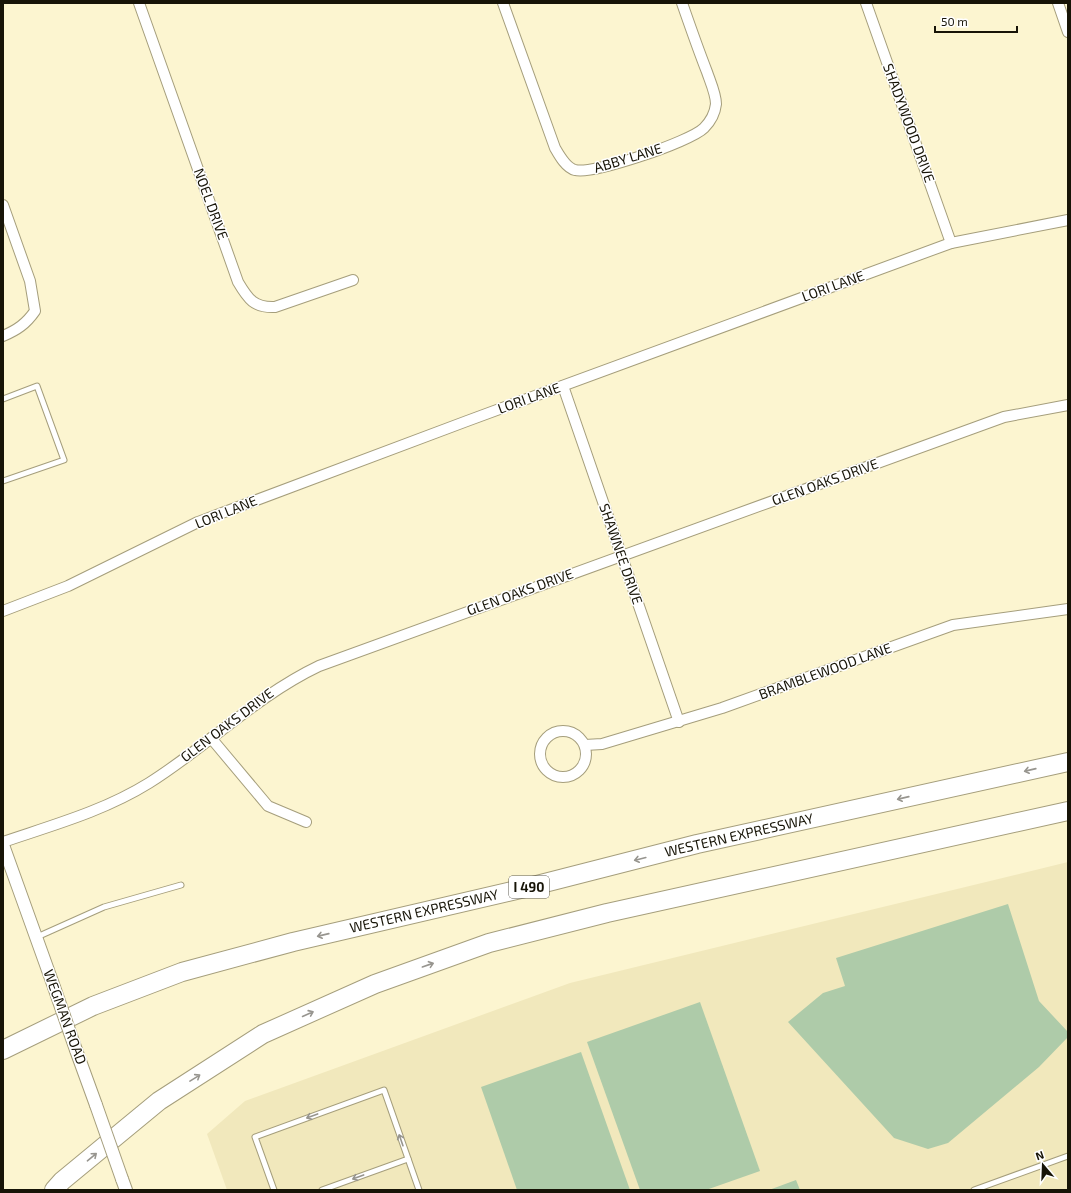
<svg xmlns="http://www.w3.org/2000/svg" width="1071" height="1193" viewBox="0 0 1071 1193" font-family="'Exo 2',sans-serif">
<rect width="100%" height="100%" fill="#fcf5d0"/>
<polygon fill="#f1e8bc" points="1068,862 1068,1190 227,1190 207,1134 245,1101 570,983"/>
<g fill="#aecba9">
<polygon points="1008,904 1039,1001 1068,1032 1068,1037 1039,1067 948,1143 928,1149 894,1138 788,1022 823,993 845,986 836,958"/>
<polygon points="700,1002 760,1171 706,1190 640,1190 587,1042"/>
<polygon points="581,1052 630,1190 517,1190 481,1087"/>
<polygon points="796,1180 800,1190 769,1190"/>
</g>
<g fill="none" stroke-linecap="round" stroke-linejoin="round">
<g stroke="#a59e7c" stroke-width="7">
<g id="service">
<polyline points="3,399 37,386 64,460 3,481"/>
<polyline points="37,937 104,907 181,885"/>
<polyline points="274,1190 255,1137 384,1090 419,1190"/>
<polyline points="322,1190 408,1159"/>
<polyline points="974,1190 1068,1156"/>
</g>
</g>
<g stroke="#a59e7c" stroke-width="12">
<g id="minor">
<path d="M139,3L238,282C248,299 254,308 275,307L353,280"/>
<path d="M503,3L555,148C559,155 566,168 575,170C592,175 690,142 704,128C710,122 715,113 716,104C716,94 710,81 707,72C698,49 690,26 682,3"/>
<polyline points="866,3 951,243"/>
<polyline points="1058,3 1068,32"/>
<path d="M3,205L30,281L35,311C26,324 17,330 3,336"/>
<polyline points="563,386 679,722"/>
<polyline points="3,611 68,586 198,522 467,421 951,243 1068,220"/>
<circle cx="563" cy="754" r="23"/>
<polyline points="211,738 268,806 306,822"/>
<polyline points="585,745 602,744 722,708 953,625 1068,609"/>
<path d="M3,842C53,825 104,811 149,783C208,746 256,696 319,666L1004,417L1068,405"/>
</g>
</g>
<g stroke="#a59e7c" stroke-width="14">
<g id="tertiary">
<polyline points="3,845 54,987"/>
<polyline points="76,1050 96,1105"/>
<polyline points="122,1179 126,1190"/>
</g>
</g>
<g stroke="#a59e7c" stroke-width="20">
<g id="motorway">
<polyline points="3,1050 93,1006 182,972 293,942 525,888 697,844 1068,762"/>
<polyline points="54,1190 62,1181 159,1101 263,1034 375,984 489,943 607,913 1068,811"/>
</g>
</g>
<use href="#service" stroke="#fff" stroke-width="5"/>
<use href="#minor" stroke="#fff" stroke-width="10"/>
<use href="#tertiary" stroke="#fff" stroke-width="12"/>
<use href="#motorway" stroke="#fff" stroke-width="18"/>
<g stroke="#a59e7c" stroke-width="14" stroke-linecap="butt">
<g id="tertiary-bridge">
<polyline points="54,987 76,1050"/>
<polyline points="96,1105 122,1179"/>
</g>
</g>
<use href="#tertiary-bridge" stroke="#fff" stroke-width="12"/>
</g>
<defs><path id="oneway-shaft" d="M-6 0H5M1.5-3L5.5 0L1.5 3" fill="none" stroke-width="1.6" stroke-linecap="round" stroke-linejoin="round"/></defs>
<g stroke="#97958f">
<use href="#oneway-shaft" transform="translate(1030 770) rotate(167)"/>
<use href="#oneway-shaft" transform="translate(903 798) rotate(167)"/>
<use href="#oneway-shaft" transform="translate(640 859) rotate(166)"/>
<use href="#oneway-shaft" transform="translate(323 935) rotate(167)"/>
<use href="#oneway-shaft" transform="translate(428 965) rotate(-19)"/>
<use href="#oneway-shaft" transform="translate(308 1014) rotate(-24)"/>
<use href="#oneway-shaft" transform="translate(195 1078) rotate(-32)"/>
<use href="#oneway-shaft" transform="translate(312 1116) rotate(160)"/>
<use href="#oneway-shaft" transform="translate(401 1140) rotate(-109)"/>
<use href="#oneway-shaft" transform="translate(92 1157) rotate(-40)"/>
<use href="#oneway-shaft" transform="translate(358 1177) rotate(160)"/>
</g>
<g text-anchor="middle" stroke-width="3" stroke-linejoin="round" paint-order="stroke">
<rect fill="#fff" stroke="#5d5a51" stroke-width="1" x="509" y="876" width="40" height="22" rx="3"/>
<g font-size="13" font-weight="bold" fill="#171407">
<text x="529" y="892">I 490</text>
</g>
<g font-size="14" fill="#171407" stroke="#fff">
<text transform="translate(909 123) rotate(70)" y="5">SHADYWOOD DRIVE</text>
<text transform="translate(628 158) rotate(-17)" y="5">ABBY LANE</text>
<text transform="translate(211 204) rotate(70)" y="5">NOEL DRIVE</text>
<text transform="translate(833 286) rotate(-20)" y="5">LORI LANE</text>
<text transform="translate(529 398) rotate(-20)" y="5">LORI LANE</text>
<text transform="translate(825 482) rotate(-20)" y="5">GLEN OAKS DRIVE</text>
<text transform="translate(226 512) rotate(-22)" y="5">LORI LANE</text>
<text transform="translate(621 554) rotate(71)" y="5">SHAWNEE DRIVE</text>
<text transform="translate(520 592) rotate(-20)" y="5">GLEN OAKS DRIVE</text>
<text transform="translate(825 671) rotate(-20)" y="5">BRAMBLEWOOD LANE</text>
<text transform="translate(227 725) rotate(-37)" y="5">GLEN OAKS DRIVE</text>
<text transform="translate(739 835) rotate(-13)" y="5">WESTERN EXPRESSWAY</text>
<text transform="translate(424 911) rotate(-13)" y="5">WESTERN EXPRESSWAY</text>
<text transform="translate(65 1017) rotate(70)" y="5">WEGMAN ROAD</text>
</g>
</g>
<rect width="1071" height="1193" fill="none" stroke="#171407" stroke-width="8"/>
<g transform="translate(1043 1165) rotate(341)" stroke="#ffffff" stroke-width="3" paint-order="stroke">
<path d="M0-3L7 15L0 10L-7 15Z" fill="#171407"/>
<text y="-6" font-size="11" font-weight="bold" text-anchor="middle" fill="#171407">N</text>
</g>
<path d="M935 26v6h82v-6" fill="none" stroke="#171407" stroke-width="2"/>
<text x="941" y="26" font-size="12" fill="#171407" stroke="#ffffff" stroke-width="3" paint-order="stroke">50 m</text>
</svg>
